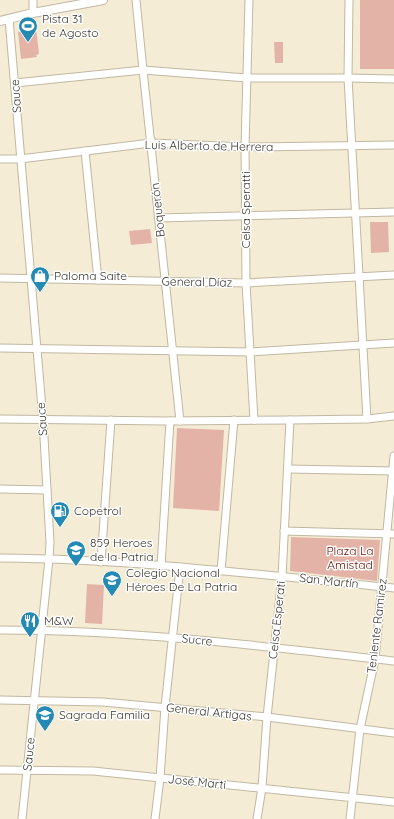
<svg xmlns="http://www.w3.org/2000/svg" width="394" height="819" viewBox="0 0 394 819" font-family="Quicksand,sans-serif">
<rect width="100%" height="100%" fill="#f5ecd5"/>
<g fill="#e4b3a8">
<rect x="360" y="0" width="34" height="69"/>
<polygon points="36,28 39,54 36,55 37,57 21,59 18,32"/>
<polygon points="274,42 283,42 283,63 275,63"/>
<polygon points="370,222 388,222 389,252 371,253"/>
<polygon points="150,229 152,243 131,245 129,231"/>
<polygon points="177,428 224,430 219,511 173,508"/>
<polygon points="291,537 380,540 377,581 290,571"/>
<polygon points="87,584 104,585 102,624 85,623"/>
</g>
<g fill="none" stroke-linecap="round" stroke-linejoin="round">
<g stroke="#c1b8a2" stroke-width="9">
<g id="minor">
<polyline points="33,0 33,13"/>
<polyline points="136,0 143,70 180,421"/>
<polyline points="249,0 245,147 246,283 254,420"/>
<polyline points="349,0 348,78 367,419"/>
<polyline points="9,19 43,420 50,542 49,559 22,819"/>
<polyline points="15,83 143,70 247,78 348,78 394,79"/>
<polyline points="85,151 98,280"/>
<polyline points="0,159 20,159 151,143 245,147 394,145"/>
<polyline points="159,218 394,212"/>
<polyline points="0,278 246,283 394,275"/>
<polyline points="0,348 250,352 394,343"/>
<polyline points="0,419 166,421 290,420 367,419 394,416"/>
<polyline points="288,469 394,471"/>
<polyline points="0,489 47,490"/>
<polyline points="284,531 394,534"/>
<path d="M0,558C132,559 263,575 394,588"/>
<polyline points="101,562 111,420"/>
<polyline points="161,566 170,421"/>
<polyline points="221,571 234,420"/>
<path d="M0,630C131,630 264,646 394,661"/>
<polyline points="0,700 103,702 267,717 394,733"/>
<polyline points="0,770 93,771 394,802"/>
<polyline points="155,819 160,778 165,707 180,567"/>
<polyline points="257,819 262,788 267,717 282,577 290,420"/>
<polyline points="350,819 360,729 375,659 394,456"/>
</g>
</g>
<g stroke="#c1b8a2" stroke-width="10">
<polyline id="major" points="0,21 33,13 103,0"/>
</g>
<use href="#minor" stroke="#fff" stroke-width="7"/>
<use href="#major" stroke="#fff" stroke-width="8"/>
</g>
<defs>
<g id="stadium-pin" transform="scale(1)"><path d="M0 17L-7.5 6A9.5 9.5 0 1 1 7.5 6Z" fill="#258ab3" stroke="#fff"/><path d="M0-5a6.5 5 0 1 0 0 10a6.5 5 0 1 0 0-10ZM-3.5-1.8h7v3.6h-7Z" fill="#fff"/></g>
<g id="shop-pin" transform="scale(1)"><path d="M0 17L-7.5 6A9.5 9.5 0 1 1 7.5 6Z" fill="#258ab3" stroke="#fff"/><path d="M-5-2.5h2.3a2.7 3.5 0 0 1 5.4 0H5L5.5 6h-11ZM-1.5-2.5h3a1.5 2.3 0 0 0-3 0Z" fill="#fff"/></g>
<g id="fuel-pin" transform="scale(1)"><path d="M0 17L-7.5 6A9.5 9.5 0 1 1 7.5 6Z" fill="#258ab3" stroke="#fff"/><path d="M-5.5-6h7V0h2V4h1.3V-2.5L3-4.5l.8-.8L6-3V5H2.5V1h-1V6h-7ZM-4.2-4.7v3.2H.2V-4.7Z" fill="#fff"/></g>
<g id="school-pin" transform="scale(1)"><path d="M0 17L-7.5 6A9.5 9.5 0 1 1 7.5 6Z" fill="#258ab3" stroke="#fff"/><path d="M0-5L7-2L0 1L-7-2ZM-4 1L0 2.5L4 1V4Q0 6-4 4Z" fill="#fff"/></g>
<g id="restaurant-pin" transform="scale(1)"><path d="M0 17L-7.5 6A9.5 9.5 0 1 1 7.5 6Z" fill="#258ab3" stroke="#fff"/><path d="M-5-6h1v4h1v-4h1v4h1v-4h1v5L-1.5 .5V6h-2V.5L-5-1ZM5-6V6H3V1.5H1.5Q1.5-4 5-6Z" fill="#fff"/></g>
</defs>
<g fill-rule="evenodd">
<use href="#stadium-pin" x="28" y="26"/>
<use href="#shop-pin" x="40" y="276"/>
<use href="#fuel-pin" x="60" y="511"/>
<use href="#school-pin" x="76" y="550"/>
<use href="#school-pin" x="112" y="580"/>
<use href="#restaurant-pin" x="30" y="621"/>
<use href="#school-pin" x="45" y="715"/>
</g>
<g text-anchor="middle" stroke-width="3" stroke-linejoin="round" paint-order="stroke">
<g font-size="12" fill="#38352c" stroke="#fff" text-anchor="start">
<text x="42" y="23">Pista 31<tspan x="42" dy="14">de Agosto</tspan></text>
<text x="54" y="280">Paloma Saite</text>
<text x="74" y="515">Copetrol</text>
<text x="90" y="547">859 Heroes<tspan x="90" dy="14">de la Patria</tspan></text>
<text x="126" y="577">Colegio Nacional<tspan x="126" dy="14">Héroes De La Patria</tspan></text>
<text x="44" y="625">M&amp;W</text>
<text x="59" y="719">Sagrada Familia</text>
</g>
<g font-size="12" fill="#38352c" stroke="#fff">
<text transform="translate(16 96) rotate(-94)" y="4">Sauce</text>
<text transform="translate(209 146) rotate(1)" y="4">Luis Alberto de Herrera</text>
<text transform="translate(158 210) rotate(-96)" y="4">Boquerón</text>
<text transform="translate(246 210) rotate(-90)" y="4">Celsa Speratti</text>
<text transform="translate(197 282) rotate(1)" y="4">General Díaz</text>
<text transform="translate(42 419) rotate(-94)" y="4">Sauce</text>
<text transform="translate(329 581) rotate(6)" y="4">San Martín</text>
<text transform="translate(277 620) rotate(-84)" y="4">Celsa Esperati</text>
<text transform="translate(377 626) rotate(-83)" y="4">Teniente Ramirez</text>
<text transform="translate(197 640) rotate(6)" y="4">Sucre</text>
<text transform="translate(209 712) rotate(6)" y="4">General Artigas</text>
<text transform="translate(29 754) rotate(-84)" y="4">Sauce</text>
<text transform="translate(197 782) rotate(6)" y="4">José Marti</text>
</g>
<g font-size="12" fill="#5e0f02" stroke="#fff">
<text x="350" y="555">Plaza La<tspan x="350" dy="14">Amistad</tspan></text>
</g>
</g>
</svg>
